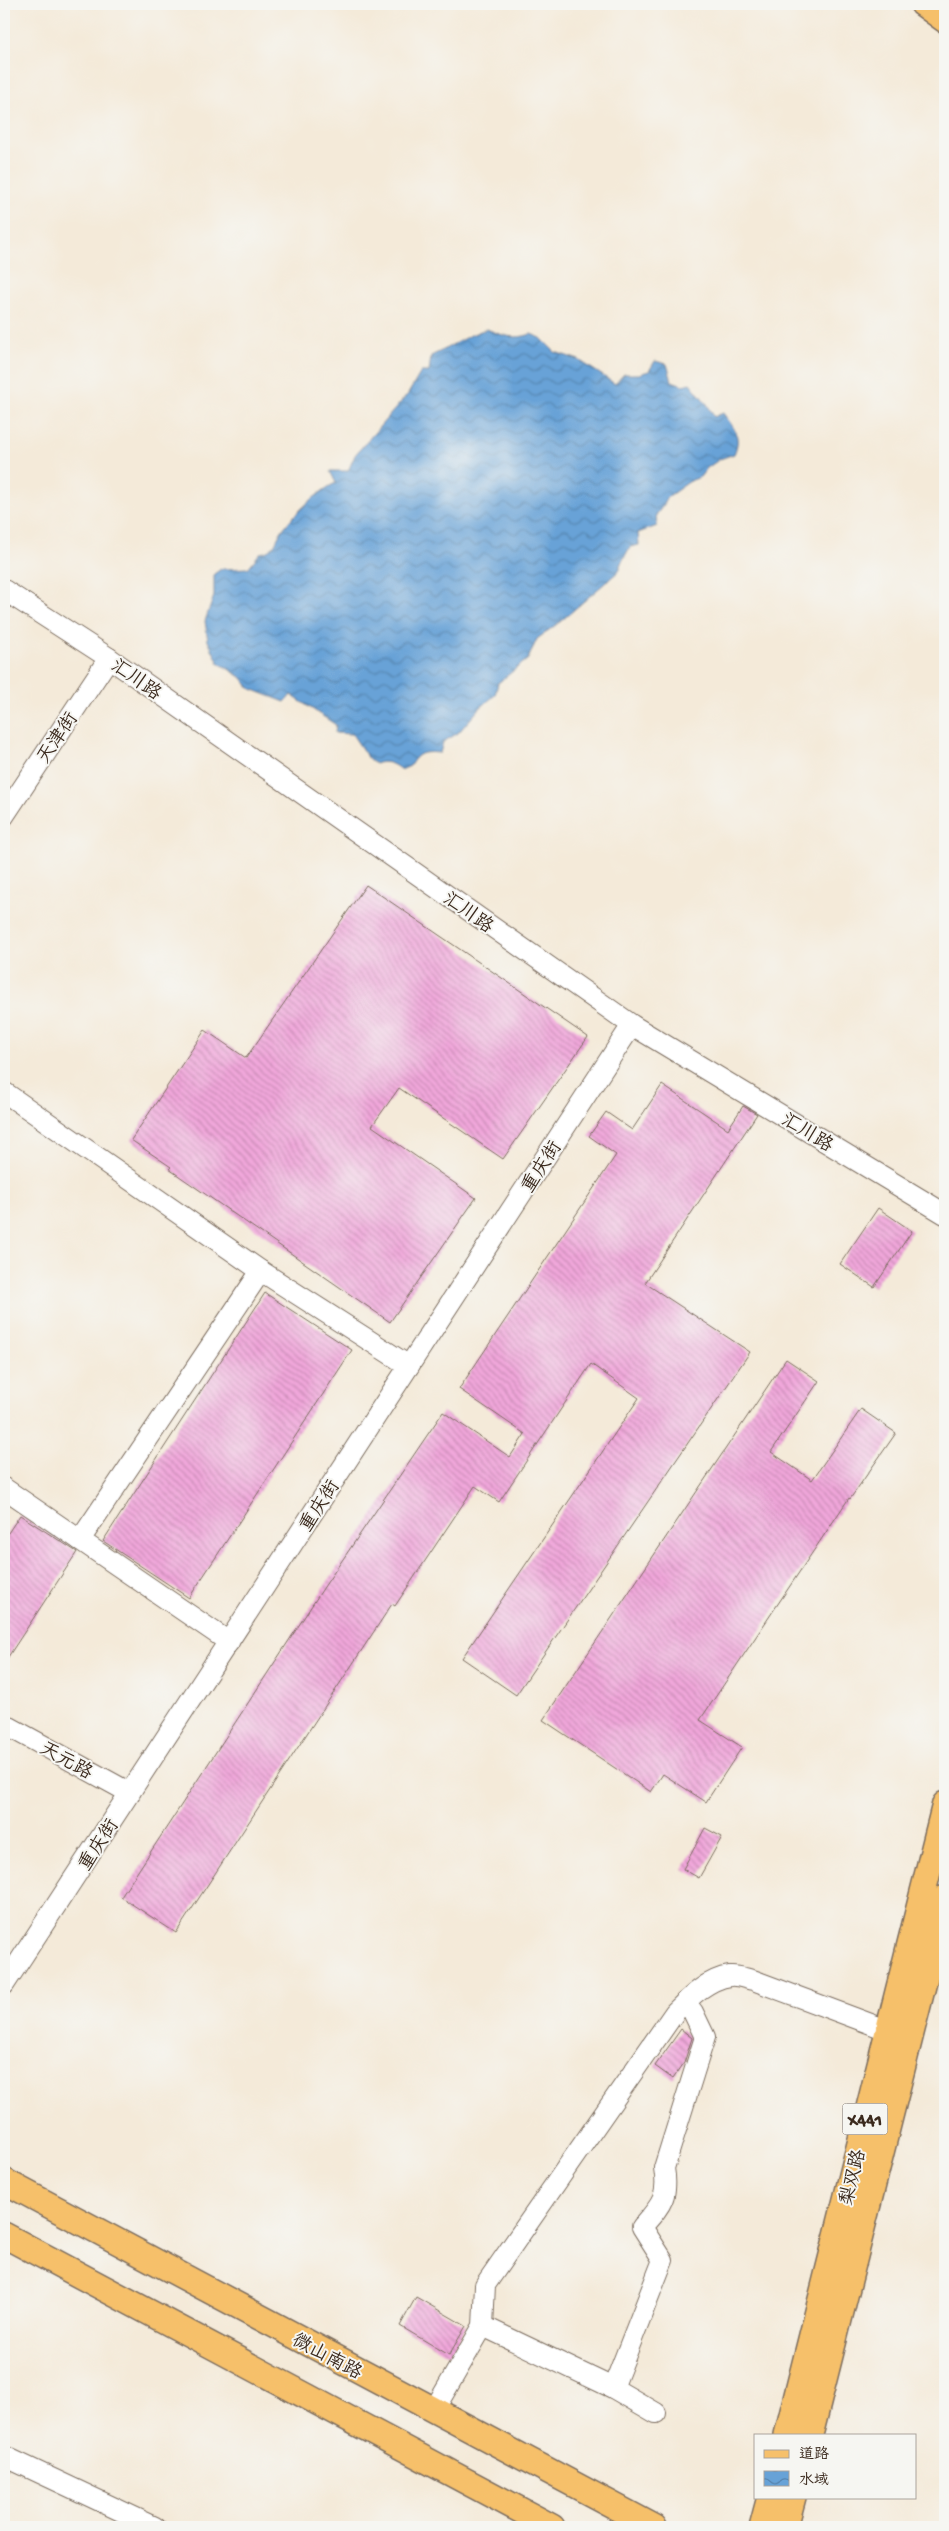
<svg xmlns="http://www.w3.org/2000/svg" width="949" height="2531" viewBox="0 0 949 2531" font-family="'Gochi Hand','LXGW WenKai TC',sans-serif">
<defs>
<pattern id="water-waves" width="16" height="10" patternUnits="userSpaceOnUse" patternTransform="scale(1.25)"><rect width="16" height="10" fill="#67a2d7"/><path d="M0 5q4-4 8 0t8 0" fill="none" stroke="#5684ae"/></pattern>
<pattern id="building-back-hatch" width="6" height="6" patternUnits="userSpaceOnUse" patternTransform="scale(1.25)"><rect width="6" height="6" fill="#f1a7db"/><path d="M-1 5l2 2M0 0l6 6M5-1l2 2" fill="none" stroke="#c488b1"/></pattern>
</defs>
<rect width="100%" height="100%" fill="#f6f6f2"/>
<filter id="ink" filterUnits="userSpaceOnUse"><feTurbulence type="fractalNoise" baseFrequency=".02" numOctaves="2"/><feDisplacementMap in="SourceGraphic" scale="10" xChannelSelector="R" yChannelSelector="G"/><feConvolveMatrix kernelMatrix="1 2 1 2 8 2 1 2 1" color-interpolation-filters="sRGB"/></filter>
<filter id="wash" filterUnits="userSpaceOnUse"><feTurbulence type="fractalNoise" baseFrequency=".0096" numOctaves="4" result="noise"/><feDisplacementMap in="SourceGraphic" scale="20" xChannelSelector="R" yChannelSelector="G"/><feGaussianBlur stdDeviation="1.12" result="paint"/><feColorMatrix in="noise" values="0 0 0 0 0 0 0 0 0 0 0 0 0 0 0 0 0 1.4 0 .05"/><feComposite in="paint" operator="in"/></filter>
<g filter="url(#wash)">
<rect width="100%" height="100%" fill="#f4ead9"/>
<path fill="url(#water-waves)" stroke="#51667a" d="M487,329C503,336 515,340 531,334L541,338L555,352L579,360L615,384L624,374H639L649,371L655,361L667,364L672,381L683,385L690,383L707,404L714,417L723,413C734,428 742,436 734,454L720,459L707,468L700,477L690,481L666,498L665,503L656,515L657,526L638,533L639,545L630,547L620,565V570L561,621L537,639L528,659L498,683L495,695L480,708L458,733L443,742L440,753C425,752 418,751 410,766L401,770C393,763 384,760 375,764L368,758L352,734L335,733L336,725L291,695L285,702L251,689L241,677L219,663L208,641L205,621L214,596V574L221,569L248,568L260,553C276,551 275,540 283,529C293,515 321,489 336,483L330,471H348L355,455L408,394L421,372H429L431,356C451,347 466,335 487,329Z"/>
<g id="blocks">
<g fill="url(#building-back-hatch)">
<polygon points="366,885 588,1037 503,1159 399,1088 372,1126 476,1198 390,1322 169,1169 171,1167 131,1140 205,1030 246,1058"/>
<polygon points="662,1085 728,1129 743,1106 757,1114 645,1283 750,1352 516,1695 462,1658 639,1398 591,1364 499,1502 475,1486 395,1606 392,1604 176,1933 121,1897 324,1587 443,1412 510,1457 525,1434 459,1389 616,1155 589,1136 606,1112 632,1130"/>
<polygon points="878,1208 912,1231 874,1287 840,1264"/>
<polygon points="265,1293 352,1350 189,1598 103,1541"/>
<polygon points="786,1359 819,1381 771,1452 812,1480 861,1409 896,1433 850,1499 849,1498 700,1720 742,1747 706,1802 663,1774 651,1792 543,1720"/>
<polygon points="20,1515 77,1552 4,1663 4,1539"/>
<polygon points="705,1828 722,1837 699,1878 683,1869"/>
<polygon points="681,2029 692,2038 684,2063 673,2079 655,2066"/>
<polygon points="416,2297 466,2326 449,2355 400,2326"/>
</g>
</g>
</g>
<g filter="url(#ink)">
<use href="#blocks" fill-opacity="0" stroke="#7c6d5f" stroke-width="1"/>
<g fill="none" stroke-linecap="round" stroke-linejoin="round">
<g stroke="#7c6d5f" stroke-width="22">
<g id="minor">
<polyline points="4,590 109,658 632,1025 945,1214"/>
<polyline points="4,816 109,658"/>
<polyline points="4,1092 261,1271 409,1366"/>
<polyline points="4,1488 80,1540"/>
<polyline points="229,1642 80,1540 261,1271"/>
<polyline points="4,1724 130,1793"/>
<polyline points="4,1985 632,1025"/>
<polyline points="483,2326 613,2388 656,2413"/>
<path d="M613,2388L663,2260L642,2227C661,2205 669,2198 664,2168L705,2037L693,2012L685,2002"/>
<path d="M434,2410L483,2326L485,2285L675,2012C690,1997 708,1979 730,1976C737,1975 747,1979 753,1980L887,2030"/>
<polyline points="4,2456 155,2527"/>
</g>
</g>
<g stroke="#7c6d5f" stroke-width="28">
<g id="major">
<polyline points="923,4 945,20"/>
<polyline points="4,2181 654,2527"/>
<polyline points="4,2235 552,2527"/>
<polyline points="787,2435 945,1804"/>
<polyline points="810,2435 945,1898"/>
<polyline points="762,2527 770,2497"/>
<polyline points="785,2527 793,2497"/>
</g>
</g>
<use href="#minor" stroke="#fff" stroke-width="20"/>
<use href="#major" stroke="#f6c06b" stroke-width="25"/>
</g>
</g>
<g text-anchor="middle" stroke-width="4" stroke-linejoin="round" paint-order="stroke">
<rect fill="#f6f6f2" stroke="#73675e" stroke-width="1" x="842.5" y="2103.5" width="45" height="31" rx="4"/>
<g font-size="18" font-weight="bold" fill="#3b2a1e">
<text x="865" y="2125">X441</text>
</g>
<g font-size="19" fill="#3b2a1e" stroke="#f6f6f2">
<text transform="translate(137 678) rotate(35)" y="7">汇川路</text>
<text transform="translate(56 737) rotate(-56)" y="7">天津街</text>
<text transform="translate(469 911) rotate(35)" y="7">汇川路</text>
<text transform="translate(808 1131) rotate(31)" y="7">汇川路</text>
<text transform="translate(540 1166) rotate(-57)" y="7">重庆街</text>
<text transform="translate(318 1505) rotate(-57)" y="7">重庆街</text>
<text transform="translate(67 1759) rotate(29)" y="7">天元路</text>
<text transform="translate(97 1844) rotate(-57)" y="7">重庆街</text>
<text transform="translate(851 2177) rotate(-76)" y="7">梨双路</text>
<text transform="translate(328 2355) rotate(28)" y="7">微山南路</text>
</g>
</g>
<rect width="949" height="2531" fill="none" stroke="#f6f6f2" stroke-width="20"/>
<rect x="754" y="2434" width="162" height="65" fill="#f6f6f2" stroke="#aba49d"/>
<rect x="764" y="2450" width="25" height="8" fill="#f6c06b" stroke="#aba49d"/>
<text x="799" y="2458" font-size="15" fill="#3b2a1e">道路</text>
<rect x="764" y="2471" width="25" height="15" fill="url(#water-waves)" stroke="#aba49d"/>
<text x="799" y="2484" font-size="15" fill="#3b2a1e">水域</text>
</svg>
